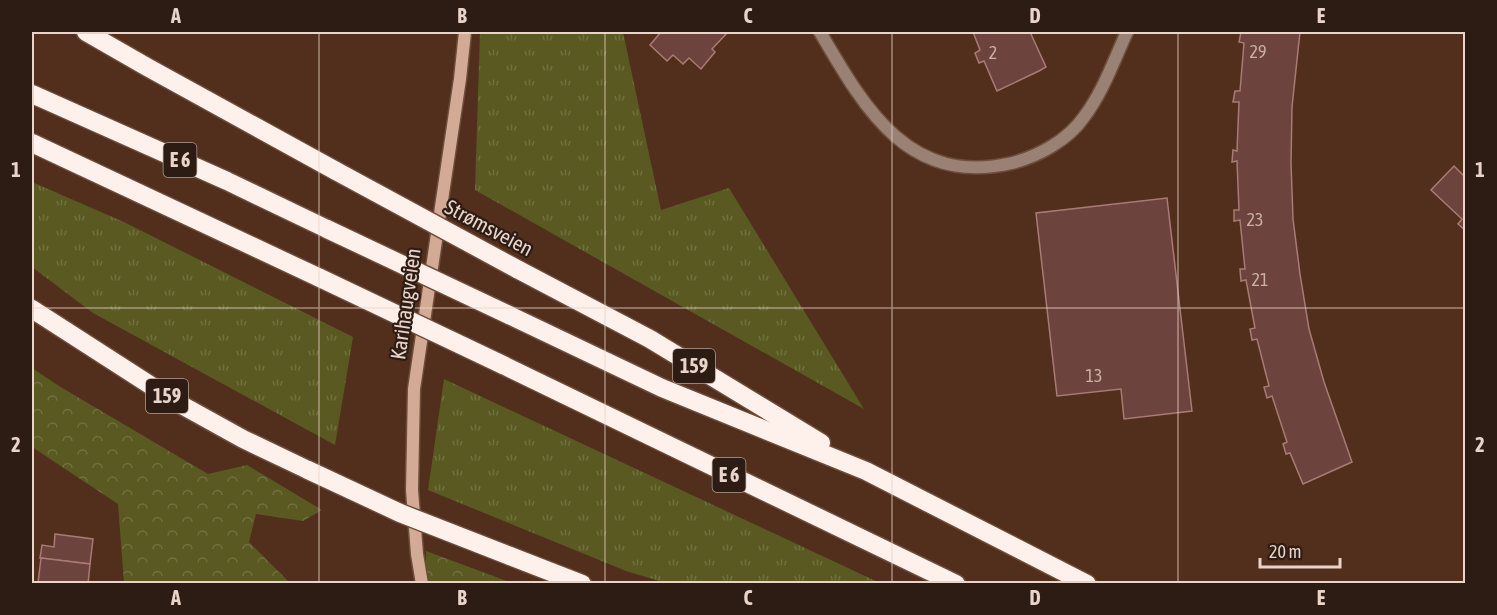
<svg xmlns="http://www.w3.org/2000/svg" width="1497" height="615" viewBox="0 0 1497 615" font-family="'Asap Condensed',sans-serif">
<defs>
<pattern id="grass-tufts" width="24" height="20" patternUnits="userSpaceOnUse" patternTransform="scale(1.5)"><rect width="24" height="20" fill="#595921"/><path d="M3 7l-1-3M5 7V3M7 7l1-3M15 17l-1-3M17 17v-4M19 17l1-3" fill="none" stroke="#717040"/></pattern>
<pattern id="forest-crowns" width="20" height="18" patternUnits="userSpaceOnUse" patternTransform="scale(1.5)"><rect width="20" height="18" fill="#595921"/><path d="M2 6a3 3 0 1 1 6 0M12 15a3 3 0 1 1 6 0" fill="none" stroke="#717040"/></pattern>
</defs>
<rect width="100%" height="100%" fill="#512f1c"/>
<g fill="url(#grass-tufts)">
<polygon points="480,32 623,32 661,210 729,188 864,409 475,190"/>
<polygon points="32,182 124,222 353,337 335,445 93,313 32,267"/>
<polygon points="444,379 880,583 666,583 626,571 428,490"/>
</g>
<g fill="url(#forest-crowns)">
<polygon points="32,368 59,386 208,474 247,465 322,510 303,521 256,514 249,542 290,583 124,583 118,504 32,447"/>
<polygon points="426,551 512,583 425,583"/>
</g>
<g fill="#6d433d" stroke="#a97b74" stroke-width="1.5">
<polygon points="661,32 728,32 712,49 715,52 701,69 689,58 683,64 673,55 667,61 650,45"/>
<polygon points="973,32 1030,32 1046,67 1039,71 997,91 984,61 979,63 975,53 980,50"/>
<polygon points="1241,32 1300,32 1292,107 1291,163 1293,219 1300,274 1309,329 1324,382 1352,462 1303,484 1290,453 1286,454 1283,444 1287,442 1272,396 1267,398 1264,387 1269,386 1257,339 1252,340 1250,329 1255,328 1246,280 1241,281 1240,269 1245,269 1240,220 1234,221 1234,210 1239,210 1237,161 1232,162 1233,150 1237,151 1239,102 1233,102 1235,91 1240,91 1244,43 1239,42"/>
<polygon points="1454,166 1463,175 1466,172 1466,231 1458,224 1462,219 1431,190"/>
<polygon points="1167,198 1192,411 1124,419 1121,389 1057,396 1036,213"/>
<polygon points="55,534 93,539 90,564 40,558 42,545 54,547"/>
<polygon points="41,558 90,564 88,584 38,583"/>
</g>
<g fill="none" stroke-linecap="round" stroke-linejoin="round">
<g stroke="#6d4d3b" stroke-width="15">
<path id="minor" d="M820,32C865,109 909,187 1012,163C1039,156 1068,140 1084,117C1103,92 1114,60 1127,32"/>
</g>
<g stroke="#6d4d3b" stroke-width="15">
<polyline id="secondary" points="422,584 417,554 412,490 414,389 460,79 465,32"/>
</g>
<g stroke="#6d4d3b" stroke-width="21">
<g id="motorway">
<polyline points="86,32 147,67 336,171"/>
<polyline points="32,94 227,181 327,229"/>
<polyline points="32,143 320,278"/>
<polyline points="517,269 650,339 821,443"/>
<polyline points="32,309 178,403 243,439 308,470"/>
<polyline points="509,315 662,388 866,471 1087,584"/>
<polyline points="503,365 956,584"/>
<polyline points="510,556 582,584"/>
</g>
</g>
<use href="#minor" stroke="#9a8174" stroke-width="12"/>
<use href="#secondary" stroke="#d2aa95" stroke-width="12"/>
<use href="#motorway" stroke="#fef1eb" stroke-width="18"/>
<g stroke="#6d4d3b" stroke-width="21" stroke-linecap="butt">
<g id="motorway-bridge">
<polyline points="336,171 517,269"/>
<polyline points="327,229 509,315"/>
<polyline points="320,278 503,365"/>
<polyline points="308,470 400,513 510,556"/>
</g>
</g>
<use href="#motorway-bridge" stroke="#fef1eb" stroke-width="18"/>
</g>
<path fill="none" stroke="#ead4c9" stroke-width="1.5" stroke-opacity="0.55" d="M319,32V584M605,32V584M892,32V584M1178,32V584M32,308H1466"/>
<g text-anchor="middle" stroke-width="4.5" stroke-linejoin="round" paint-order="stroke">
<g font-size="18" fill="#cbb0a6">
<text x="1258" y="58">29</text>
<text x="993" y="59">2</text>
<text x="1255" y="226">23</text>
<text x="1260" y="286">21</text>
<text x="1094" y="382">13</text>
</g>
<g fill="#2c1c13" stroke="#b19d92" stroke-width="1.5">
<rect x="163.5" y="143" width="33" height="34" rx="4.5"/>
<rect x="673" y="349" width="42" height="34" rx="4.5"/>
<rect x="146" y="379" width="42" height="34" rx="4.5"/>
<rect x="712.5" y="458" width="33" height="34" rx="4.5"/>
</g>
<g font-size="20" font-weight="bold" fill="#ead4c9">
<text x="180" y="167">E 6</text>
<text x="694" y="373">159</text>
<text x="167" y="403">159</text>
<text x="729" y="482">E 6</text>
</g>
<g font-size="21" fill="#ead4c9" stroke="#2c1c13">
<text transform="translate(489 228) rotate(28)" y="7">Strømsveien</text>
<text transform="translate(406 304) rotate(-82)" y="7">Karihaugveien</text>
</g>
</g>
<rect width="1497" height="615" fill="none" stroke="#2c1c13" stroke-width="66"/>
<path d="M1260 558v9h80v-9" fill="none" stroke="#ead4c9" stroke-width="3"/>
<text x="1269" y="558" font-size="18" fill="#ead4c9" stroke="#2c1c13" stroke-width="4.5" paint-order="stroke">20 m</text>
<rect x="33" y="33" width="1431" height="549" fill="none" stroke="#ead4c9" stroke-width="2"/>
<g font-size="20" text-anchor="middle" font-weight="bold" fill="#ead4c9">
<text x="176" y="23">A</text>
<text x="462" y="23">B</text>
<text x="748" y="23">C</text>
<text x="1035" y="23">D</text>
<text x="1321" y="23">E</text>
<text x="16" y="177">1</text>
<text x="1480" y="177">1</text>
<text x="16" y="452">2</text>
<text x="1480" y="452">2</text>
<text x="176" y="605">A</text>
<text x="462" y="605">B</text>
<text x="748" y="605">C</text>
<text x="1035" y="605">D</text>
<text x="1321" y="605">E</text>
</g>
</svg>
